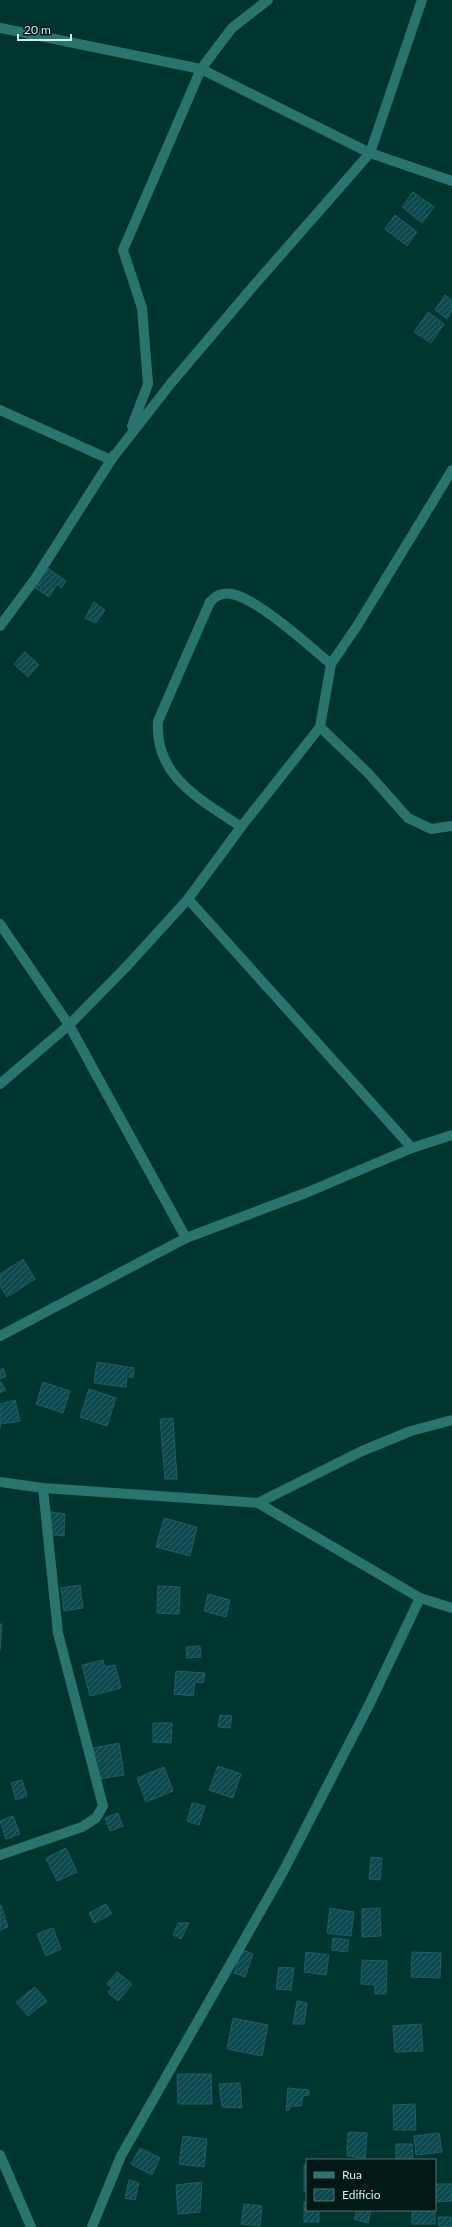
<svg xmlns="http://www.w3.org/2000/svg" width="452" height="2227" viewBox="0 0 452 2227" font-family="Lato,sans-serif">
<defs>
<pattern id="building-hatch" width="6" height="6" patternUnits="userSpaceOnUse"><rect width="6" height="6" fill="#0b494f"/><path d="M-1 1l2-2M0 6l6-6M5 7l2-2" fill="none" stroke="#2e6468"/></pattern>
</defs>
<rect width="100%" height="100%" fill="#00342f"/>
<g fill="url(#building-hatch)" stroke="#1c5f66">
<polygon points="413,192 434,207 422,223 402,207"/>
<polygon points="395,215 417,232 407,246 385,229"/>
<polygon points="445,295 452,300 452,311 447,319 435,310"/>
<polygon points="428,312 444,324 431,343 414,332"/>
<polygon points="46,567 66,581 61,588 57,584 49,597 34,587"/>
<polygon points="94,602 105,610 96,623 85,618"/>
<polygon points="25,652 39,665 28,677 14,664"/>
<polygon points="23,1259 35,1279 7,1297 0,1286 0,1274"/>
<polygon points="97,1362 134,1368 133,1378 127,1376 126,1387 94,1383"/>
<polygon points="3,1368 6,1376 0,1379 0,1370"/>
<polygon points="0,1381 6,1390 0,1393"/>
<polygon points="43,1382 70,1391 63,1413 36,1404"/>
<polygon points="89,1389 116,1398 107,1426 80,1417"/>
<polygon points="15,1400 20,1421 0,1424 0,1428 0,1404"/>
<polygon points="173,1418 177,1479 165,1479 160,1419"/>
<polygon points="44,1511 65,1514 64,1536 45,1534"/>
<polygon points="164,1518 197,1527 190,1556 156,1547"/>
<polygon points="80,1585 83,1608 64,1611 61,1588"/>
<polygon points="158,1586 180,1587 179,1614 157,1613"/>
<polygon points="208,1594 230,1600 226,1617 204,1611"/>
<polygon points="0,1624 2,1624 0,1651"/>
<polygon points="200,1646 201,1657 187,1658 186,1647"/>
<polygon points="103,1660 105,1667 115,1665 121,1688 90,1696 82,1665"/>
<polygon points="176,1671 205,1673 203,1683 195,1682 193,1696 174,1694"/>
<polygon points="220,1715 232,1716 230,1728 218,1727"/>
<polygon points="153,1723 172,1723 171,1743 153,1742"/>
<polygon points="119,1743 124,1775 99,1779 93,1748"/>
<polygon points="218,1766 241,1774 233,1798 209,1790"/>
<polygon points="164,1767 173,1791 146,1802 137,1778"/>
<polygon points="22,1780 27,1796 16,1800 11,1783"/>
<polygon points="192,1803 205,1806 199,1825 187,1821"/>
<polygon points="118,1813 123,1826 110,1831 105,1818"/>
<polygon points="13,1816 20,1834 6,1839 0,1821"/>
<polygon points="66,1848 77,1872 57,1881 46,1858"/>
<polygon points="371,1857 382,1858 380,1880 369,1879"/>
<polygon points="106,1904 112,1914 94,1923 89,1913"/>
<polygon points="1,1905 8,1927 0,1930 0,1906"/>
<polygon points="330,1908 354,1912 351,1936 327,1933"/>
<polygon points="380,1908 381,1936 362,1937 362,1909"/>
<polygon points="178,1923 189,1923 181,1939 173,1935"/>
<polygon points="53,1928 61,1949 46,1956 37,1934"/>
<polygon points="333,1938 349,1940 347,1952 332,1950"/>
<polygon points="242,1950 253,1954 245,1977 234,1973"/>
<polygon points="306,1952 329,1955 326,1975 304,1972"/>
<polygon points="412,1952 441,1953 440,1978 411,1977"/>
<polygon points="362,1960 387,1961 386,1994 375,1994 375,1985 361,1984"/>
<polygon points="279,1967 294,1968 291,1990 276,1989"/>
<polygon points="117,1972 132,1984 118,2001 108,1993 112,1988 107,1984"/>
<polygon points="35,1987 47,2001 28,2016 16,2002"/>
<polygon points="297,2001 307,2003 304,2024 293,2024"/>
<polygon points="233,2018 268,2025 262,2056 227,2049"/>
<polygon points="421,2024 423,2051 395,2052 393,2026"/>
<polygon points="177,2074 211,2074 212,2104 178,2104"/>
<polygon points="240,2083 242,2108 222,2107 219,2084"/>
<polygon points="288,2088 309,2090 309,2095 303,2096 301,2106 291,2106 288,2111 286,2110"/>
<polygon points="415,2104 416,2130 394,2130 393,2105"/>
<polygon points="348,2132 367,2133 365,2158 347,2156"/>
<polygon points="439,2133 442,2152 416,2155 414,2136"/>
<polygon points="183,2136 207,2139 204,2167 179,2164"/>
<polygon points="396,2144 412,2144 413,2160 396,2160"/>
<polygon points="140,2148 160,2158 152,2175 131,2164"/>
<rect x="304" y="2164" width="3" height="28"/>
<polygon points="129,2180 139,2183 135,2200 125,2198"/>
<polygon points="202,2182 200,2212 178,2214 176,2185"/>
<polygon points="435,2184 452,2184 452,2201 435,2202"/>
<polygon points="304,2202 307,2202 307,2210 319,2210 319,2222 304,2222"/>
<polygon points="244,2204 262,2206 260,2226 241,2224"/>
<polygon points="435,2208 435,2224 412,2224 412,2210 435,2210"/>
<polygon points="357,2210 371,2210 368,2223 354,2219"/>
<polygon points="438,2217 451,2217 451,2227 439,2227"/>
</g>
<g fill="none" stroke-linecap="round" stroke-linejoin="round">
<g stroke="#29746c" stroke-width="10">
<polyline points="0,28 201,69 370,153 452,181"/>
<polyline points="0,410 111,460 114,455"/>
<polyline points="132,426 148,384 142,308 123,250 201,69 232,28 268,0"/>
<polyline points="0,626 35,579 111,460 172,382 256,283 370,153 422,0"/>
<polyline points="320,727 368,773 408,818 431,829 452,826"/>
<path d="M241,827C201,799 154,777 158,721L210,602C216,595 223,592 232,594C258,599 309,646 331,664"/>
<polyline points="188,899 412,1148"/>
<polyline points="0,924 69,1025 186,1238"/>
<polyline points="0,1084 69,1025 127,966 188,899 241,827 320,727 331,664 357,626 452,470"/>
<polyline points="0,1336 186,1238 308,1192 412,1148 452,1135"/>
<polyline points="0,1482 43,1488 258,1503 420,1598 452,1608"/>
<polyline points="258,1503 362,1451 411,1431 452,1420"/>
<polyline points="0,1855 82,1827 96,1818 103,1806 58,1633 43,1488"/>
<polyline points="0,2155 31,2227"/>
<polyline points="92,2227 121,2156 284,1870 369,1705 420,1598"/>
</g>
</g>
<rect x="306" y="2159" width="130" height="52" fill="#001816" stroke="#546e6b"/>
<rect x="314" y="2172" width="20" height="6" fill="#29746c" stroke="#546e6b"/>
<text x="342" y="2179" font-size="12" fill="#d1f0eb">Rua</text>
<rect x="314" y="2189" width="20" height="12" fill="url(#building-hatch)" stroke="#546e6b"/>
<text x="342" y="2199" font-size="12" fill="#d1f0eb">Edifício</text>
<path d="M18 34v6h53v-6" fill="none" stroke="#d1f0eb" stroke-width="2"/>
<text x="24" y="34" font-size="12" fill="#d1f0eb" stroke="#001816" stroke-width="3" paint-order="stroke">20 m</text>
</svg>
